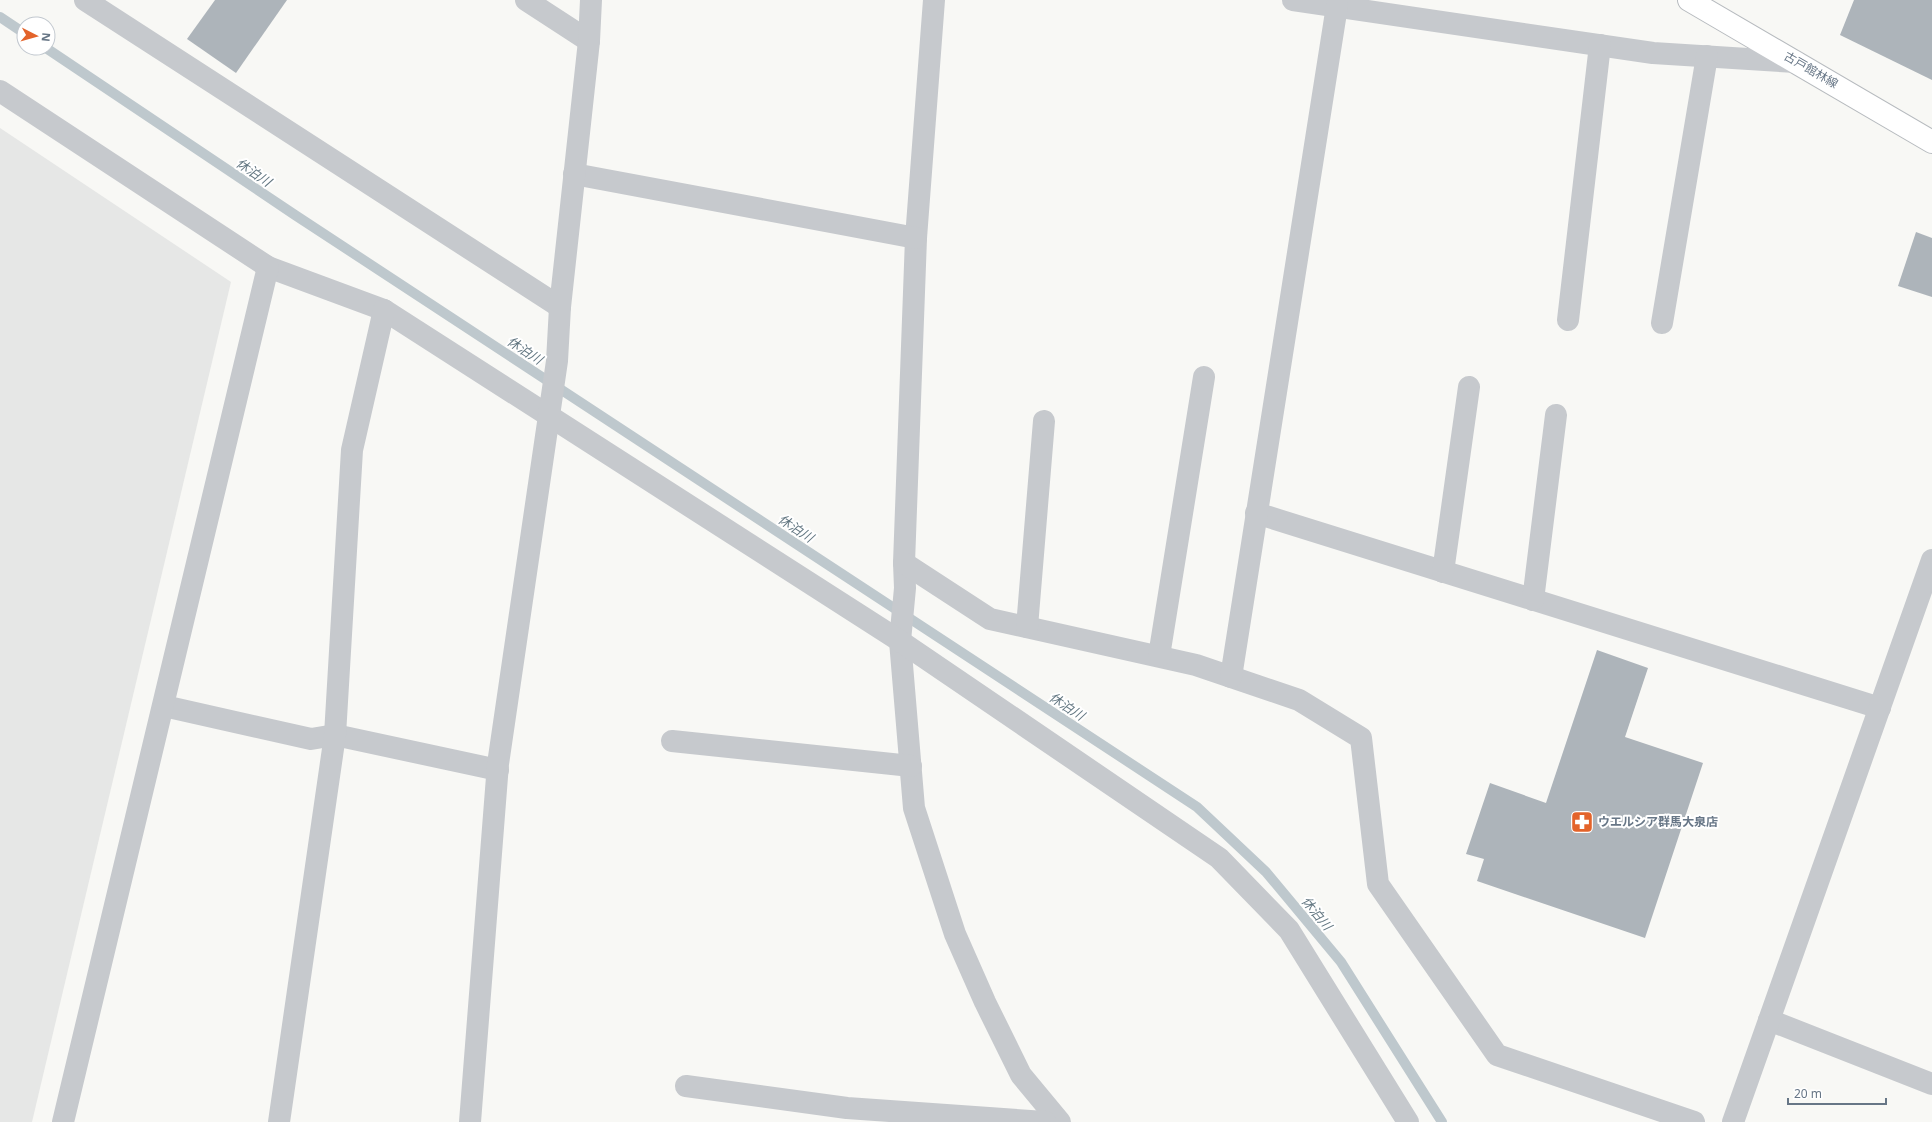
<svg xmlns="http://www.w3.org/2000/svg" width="1932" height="1122" viewBox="0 0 1932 1122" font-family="'Noto Sans','Noto Sans JP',sans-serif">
<rect width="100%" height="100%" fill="#f8f8f5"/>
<polygon fill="#e6e7e6" points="0,128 231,282 32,1122 0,1122"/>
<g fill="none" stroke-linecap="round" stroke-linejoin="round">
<g stroke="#bec8cd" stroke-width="10">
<polyline points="0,17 24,33"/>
<polyline points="46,48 295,215 1197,807 1266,872 1341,962 1442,1122"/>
</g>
</g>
<g fill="#adb4ba">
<polygon points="215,0 287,0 236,73 187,39"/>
<polygon points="1854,0 1932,0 1932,80 1840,35"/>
<polygon points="1916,232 1932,238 1932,297 1898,286"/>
<polygon points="1597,650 1648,668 1625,737 1703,763 1645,938 1477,881 1484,859 1466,854 1490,783 1546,803"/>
</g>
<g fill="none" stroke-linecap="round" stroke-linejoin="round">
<g stroke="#b7bbbf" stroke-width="24">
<polyline id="major" points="1689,0 1932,142"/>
</g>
<g stroke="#c6c9cd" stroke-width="22">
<polyline points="85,0 560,307"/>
<polyline points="526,0 589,41"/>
<polyline points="934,0 916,238 904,563 905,588 900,641 914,808 955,934 985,1002 1021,1075 1060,1122"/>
<polyline points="1293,0 1653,53 1796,62"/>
<polyline points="0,91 268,267 384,310 900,641 1219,858 1289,930 1408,1122"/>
<polyline points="574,174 916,238"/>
<polyline points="1568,320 1600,45"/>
<polyline points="1662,323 1707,56"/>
<polyline points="1256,513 1880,708"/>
<polyline points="904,563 990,619 1196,665 1299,700 1361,738 1378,884 1497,1055 1694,1122"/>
<polyline points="1443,572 1469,387"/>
<polyline points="1533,600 1556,415"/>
<polyline points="1027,627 1044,421"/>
<polyline points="1159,656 1204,377"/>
<polyline points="1231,677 1337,6"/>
<polyline points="164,706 311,739 335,735 498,770"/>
<polyline points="672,741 911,766"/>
<polyline points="1769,1020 1932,1084"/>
<polyline points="686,1086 847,1108 1045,1122"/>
<polyline points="63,1122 268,267"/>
<polyline points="279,1122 335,735 352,450 384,310"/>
<polyline points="470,1122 498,764 557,361 560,307 589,41 591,0"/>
<polyline points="1733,1122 1932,560"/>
</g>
<use href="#major" stroke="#fff" stroke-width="22"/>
</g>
<defs>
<g id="pharmacy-square" transform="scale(1.15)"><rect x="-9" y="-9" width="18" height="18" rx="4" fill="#e3632a" stroke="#fff"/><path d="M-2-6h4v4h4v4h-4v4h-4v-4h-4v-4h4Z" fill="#fff"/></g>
</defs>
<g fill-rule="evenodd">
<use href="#pharmacy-square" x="1582" y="822"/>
</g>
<g text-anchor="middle" stroke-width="4" stroke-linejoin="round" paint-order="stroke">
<g font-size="12" fill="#677686" stroke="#fff">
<text transform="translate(1811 70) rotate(30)" y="4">古戸館林線</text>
</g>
<g font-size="12" font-weight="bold" fill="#677686" stroke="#fff" text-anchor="start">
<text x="1598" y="826">ウエルシア群馬大泉店</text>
</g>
<g font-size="13" font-style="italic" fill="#637782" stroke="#fff">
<text transform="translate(254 172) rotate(34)" y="5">休泊川</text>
<text transform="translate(525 350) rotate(33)" y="5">休泊川</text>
<text transform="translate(796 528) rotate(33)" y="5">休泊川</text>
<text transform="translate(1067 706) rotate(33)" y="5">休泊川</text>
<text transform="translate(1317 913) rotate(50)" y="5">休泊川</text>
</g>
</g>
<g transform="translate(36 36) rotate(96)"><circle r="19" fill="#ffffff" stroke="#c2c8cf"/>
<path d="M0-3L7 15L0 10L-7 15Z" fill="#e3632a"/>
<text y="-6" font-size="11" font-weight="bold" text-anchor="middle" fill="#677686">N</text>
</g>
<path d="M1788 1098v6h98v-6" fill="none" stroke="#677686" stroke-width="2"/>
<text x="1794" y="1098" font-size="12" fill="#677686" stroke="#ffffff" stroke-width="3" paint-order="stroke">20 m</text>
</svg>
